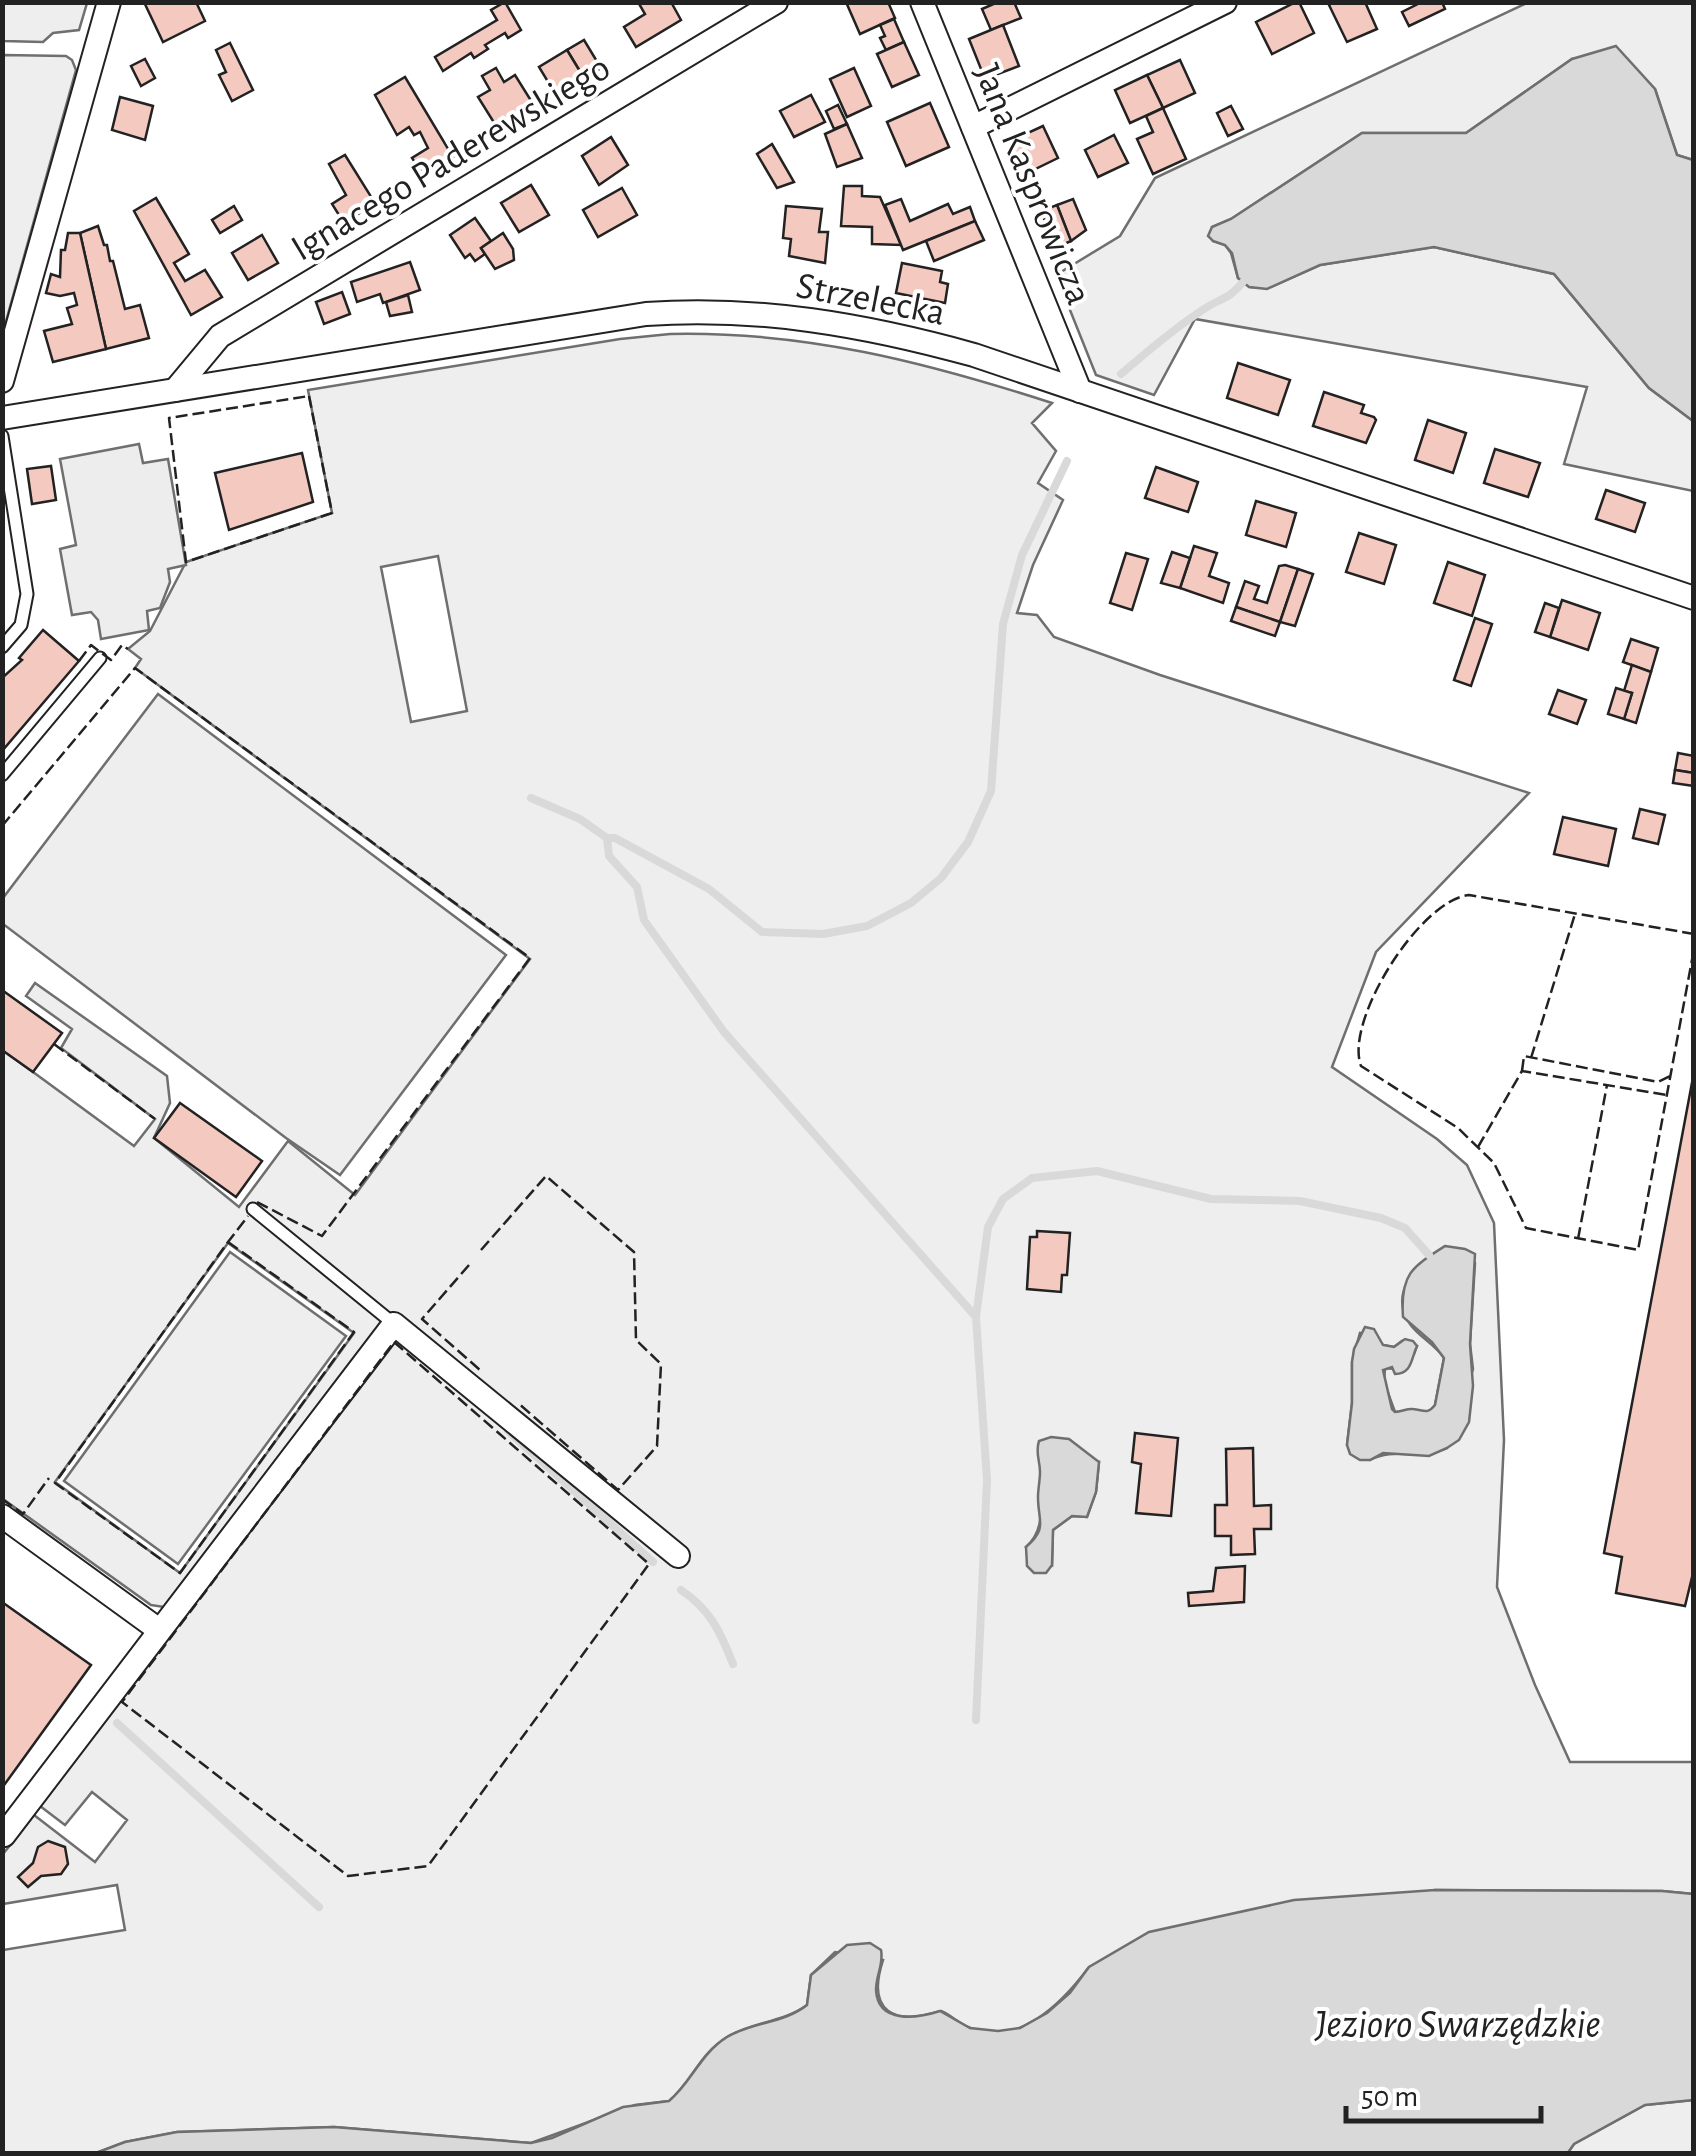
<svg xmlns="http://www.w3.org/2000/svg" width="1696" height="2156" viewBox="0 0 1696 2156" font-family="'Alegreya Sans',sans-serif">
<rect width="100%" height="100%" fill="#fff"/>
<g fill="#eee" stroke="#6f6f6f" stroke-width="2.5" fill-rule="evenodd">
<polygon points="3,2 87,2 87,3 79,30 53,33 43,42 3,41"/>
<polygon points="1527,3 1693,3 1693,160 1677,155 1655,89 1572,59 1466,133 1362,133 1231,219 1212,227 1213,241 1225,245 1231,253 1238,278 1250,287 1268,288 1320,265 1434,247 1554,274 1649,388 1693,421 1693,491 1564,464 1587,387 1195,319 1154,395 1096,375 1056,275 1120,236 1155,178"/>
<polygon points="3,55 66,56 72,60 76,70 3,332"/>
<path d="M670,334C805,331 925,362 1052,403L1032,423L1056,451L1038,483L1063,500L1033,565L1017,613L1037,615L1054,637L1160,675L1529,793L1376,952L1332,1067L1437,1139L1467,1165L1494,1223L1504,1440L1497,1587L1535,1685L1570,1762H1693V1894L1662,1891L1435,1890L1089,1967C1063,2002 1017,2050 968,2027C958,2023 951,2015 941,2011C894,2026 866,2012 883,1960L835,1952L811,1975L807,2005C784,2022 752,2022 727,2037C699,2054 692,2082 669,2101L635,2105L531,2143L334,2127L177,2132L125,2142L96,2153H3V1950L125,1930L117,1885L3,1904V1854L34,1815L95,1862L127,1820L92,1792L65,1825L40,1806L394,1341L164,1607L151,1605L3,1499V1050L134,1146L155,1119L61,1048L72,1029L26,996L35,983L167,1076L170,1103L154,1138L239,1207L288,1141L355,1195L530,959L135,668L141,659L128,649L150,631L186,562L332,513L308,390L620,339ZM438,556L467,711L411,722L381,567ZM228,1243L354,1333L180,1573L55,1482ZM1445,1247L1475,1263L1470,1344L1473,1369L1447,1448C1416,1462 1397,1446 1370,1460L1347,1445L1352,1403V1362L1360,1333L1375,1335L1383,1345L1394,1347L1402,1341L1417,1346L1414,1354L1394,1369L1385,1368L1384,1382L1395,1412L1430,1411L1435,1405L1444,1358C1435,1344 1419,1337 1410,1324C1387,1291 1420,1262 1445,1247ZM1099,1462L1096,1492L1087,1517L1072,1516L1053,1530L1052,1565L1026,1547C1049,1527 1038,1497 1041,1468Z"/>
<polygon points="158,694 506,955 340,1175 286,1138 3,924 3,898"/>
<polygon points="230,1252 346,1336 178,1564 64,1481"/>
<polygon points="1693,2100 1693,2153 1567,2154 1574,2144 1645,2105"/>
</g>
<polygon fill="#ededed" stroke="#6f6f6f" stroke-width="2.5" points="139,444 143,463 168,459 186,565 168,569 170,582 160,608 147,611 149,630 101,639 98,620 91,612 72,615 60,549 76,545 60,459"/>
<g fill="#d9d9d9" stroke="#6f6f6f" stroke-width="2.5">
<polygon points="1616,46 1655,89 1677,155 1693,160 1693,421 1649,388 1554,274 1434,247 1320,265 1267,289 1249,287 1238,278 1232,253 1225,245 1213,241 1208,236 1212,227 1231,219 1362,133 1466,133 1572,59"/>
<path d="M1445,1246L1465,1249L1475,1254L1470,1344L1473,1386L1469,1422L1459,1440L1447,1448L1429,1456L1383,1453L1370,1460H1360L1350,1454L1347,1445L1352,1403V1362L1354,1349L1365,1327L1374,1329L1383,1345L1394,1347L1405,1339L1413,1341L1417,1346C1411,1359 1412,1374 1395,1374L1392,1367L1383,1370L1392,1409L1395,1412C1402,1412 1407,1408 1413,1409C1424,1410 1427,1415 1435,1405L1444,1358L1432,1342L1403,1317C1400,1274 1412,1267 1445,1246Z"/>
<path d="M1051,1437L1069,1439L1099,1462L1096,1492L1087,1517L1072,1516L1053,1530L1052,1565L1046,1573H1034L1027,1566L1026,1547C1048,1528 1038,1522 1038,1497C1038,1489 1040,1480 1040,1472C1040,1460 1035,1453 1039,1441Z"/>
<path d="M1435,1890L1662,1891L1693,1894V2100L1645,2105L1574,2144L1567,2154L96,2153L125,2142L177,2132L334,2127L531,2143L552,2138L623,2107L669,2101C692,2082 699,2055 727,2037C752,2022 785,2023 807,2005L811,1975L847,1945L870,1943L881,1950C884,1964 876,1975 876,1990C878,2025 918,2018 940,2011L970,2028L998,2031L1020,2028L1047,2013L1070,1993L1089,1967L1149,1932L1294,1900Z"/>
</g>
<g fill="none" stroke-linecap="round" stroke-linejoin="round">
<g stroke="#d9d9d9" stroke-width="8">
<path d="M1121,374C1148,351 1175,328 1204,309C1222,297 1227,301 1243,282"/>
<polyline points="531,798 580,819 607,838"/>
<polyline points="976,1317 988,1227 1003,1199 1032,1178 1097,1171 1211,1199 1300,1201 1381,1218 1405,1228 1429,1255"/>
<polyline points="508,1431 653,1562"/>
<path d="M681,1590C710,1609 721,1633 733,1664"/>
<polyline points="976,1720 987,1480 976,1317 724,1032 644,920 637,887 609,856 607,838 615,838 709,889 762,932 823,934 867,926 911,903 941,878 968,842 991,791 1003,624 1022,555 1067,461"/>
<polyline points="117,1723 319,1907"/>
</g>
</g>
<g fill="#f3c9c0" stroke="#222" stroke-width="2.5">
<polygon points="144,2 196,2 205,21 163,42"/>
<polygon points="505,2 521,30 508,38 505,33 485,45 488,49 474,58 471,53 443,71 435,57 497,20 491,10"/>
<polygon points="638,2 671,2 681,20 636,47 624,27 645,14"/>
<polygon points="846,2 888,2 895,18 860,34"/>
<polygon points="998,2 1014,2 1021,18 991,30 982,9"/>
<polygon points="1296,2 1299,2 1314,33 1272,54 1256,22"/>
<polygon points="1334,2 1365,2 1377,29 1347,42 1329,5"/>
<polygon points="1422,2 1442,2 1445,9 1409,26 1402,12"/>
<polygon points="894,19 904,42 886,50 880,38 885,36 880,25"/>
<polygon points="1003,25 1019,66 985,79 969,39"/>
<polygon points="584,40 601,68 584,78 567,50"/>
<polygon points="904,42 919,75 892,87 877,54"/>
<polygon points="230,43 253,90 232,101 219,75 226,72 216,50"/>
<polygon points="567,50 584,78 556,95 539,67"/>
<polygon points="145,59 155,78 141,86 131,66"/>
<polygon points="1180,60 1195,93 1163,108 1147,75"/>
<polygon points="496,68 504,82 515,75 535,107 498,129 478,97 490,90 482,76"/>
<polygon points="854,68 871,106 847,117 830,79"/>
<polygon points="1147,75 1163,108 1130,123 1115,90"/>
<polygon points="405,77 453,157 423,175 412,158 428,148 420,132 414,135 409,127 397,135 375,95"/>
<polygon points="811,95 825,122 794,137 780,111"/>
<polygon points="120,97 153,106 145,140 112,130"/>
<polygon points="930,103 949,147 906,166 887,122"/>
<polygon points="838,105 847,124 834,129 826,111"/>
<polygon points="1231,106 1243,129 1228,136 1217,113"/>
<polygon points="1163,108 1186,159 1153,174 1137,139 1153,132 1146,116"/>
<polygon points="847,124 862,158 837,167 825,134"/>
<polygon points="1043,126 1058,158 1025,174 1010,141"/>
<polygon points="1114,135 1128,163 1098,177 1085,150"/>
<polygon points="611,137 628,165 599,185 582,156"/>
<polygon points="772,144 794,182 777,188 757,154"/>
<polygon points="345,155 375,203 344,223 332,204 346,195 329,164"/>
<polygon points="531,185 549,215 519,232 501,203"/>
<polygon points="844,186 862,186 862,196 880,197 901,245 872,244 872,227 841,226"/>
<polygon points="622,188 637,215 598,237 583,210"/>
<polygon points="156,198 189,254 174,263 185,281 205,270 222,297 191,315 134,211"/>
<polygon points="901,199 910,221 948,204 953,214 970,207 975,221 903,250 885,205"/>
<polygon points="1073,199 1086,230 1071,241 1057,205"/>
<polygon points="1057,205 1071,241 1055,248 1041,211"/>
<polygon points="234,206 242,220 220,233 212,220"/>
<polygon points="786,206 822,209 819,232 828,232 825,263 789,256 791,239 783,238"/>
<polygon points="475,218 491,241 481,248 485,254 475,261 470,254 465,258 450,235"/>
<polygon points="975,221 984,240 934,261 926,241"/>
<polygon points="98,226 104,245 107,245 110,261 113,261 125,309 140,305 149,338 106,349 80,233"/>
<polygon points="68,233 80,233 106,349 53,362 44,331 72,324 67,308 77,305 74,293 60,296 46,293 51,274 60,277 61,250 65,250"/>
<polygon points="503,233 513,249 514,260 495,269 481,248"/>
<polygon points="262,235 278,263 248,280 232,253"/>
<polygon points="410,262 420,290 383,303 380,294 357,302 351,282"/>
<polygon points="902,263 942,271 940,282 948,284 945,303 896,293"/>
<polygon points="342,292 350,314 324,324 316,302"/>
<polygon points="408,295 412,312 390,316 386,302"/>
<polygon points="1238,363 1290,380 1278,415 1227,398"/>
<polygon points="1324,392 1364,405 1361,413 1374,417 1376,420 1366,443 1313,426"/>
<polygon points="1428,420 1466,433 1453,473 1415,460"/>
<polygon points="1495,449 1540,463 1528,497 1484,483"/>
<polygon points="302,453 313,502 229,530 215,473"/>
<polygon points="51,466 56,500 32,504 27,469"/>
<polygon points="1156,467 1198,482 1188,512 1145,498"/>
<polygon points="1606,490 1645,503 1635,532 1596,519"/>
<polygon points="1256,501 1296,513 1286,547 1246,535"/>
<polygon points="1359,533 1396,545 1384,584 1346,572"/>
<polygon points="1194,546 1217,553 1209,576 1229,583 1223,603 1180,588"/>
<polygon points="1172,552 1190,558 1180,588 1161,583"/>
<polygon points="1126,553 1148,559 1132,610 1110,603"/>
<polygon points="1448,562 1485,575 1472,616 1434,603"/>
<polygon points="1285,565 1298,569 1280,622 1236,607 1245,581 1259,586 1254,599 1267,603 1279,566"/>
<polygon points="1298,569 1313,574 1295,626 1280,622"/>
<polygon points="1562,600 1600,613 1588,650 1550,637"/>
<polygon points="1545,603 1559,608 1550,637 1535,632"/>
<polygon points="1236,607 1280,622 1275,636 1231,621"/>
<polygon points="1475,618 1492,624 1471,686 1454,680"/>
<polygon points="43,630 79,661 2,751 2,678 22,660 19,658"/>
<polygon points="1631,639 1658,648 1651,672 1623,662"/>
<polygon points="1632,665 1651,672 1636,723 1624,719 1632,693 1624,691"/>
<polygon points="1616,688 1632,693 1624,719 1608,714"/>
<polygon points="1558,690 1586,700 1577,724 1549,714"/>
<polygon points="1678,753 1694,756 1694,773 1675,770"/>
<polygon points="1675,770 1694,773 1694,786 1673,783"/>
<polygon points="1640,809 1665,815 1658,844 1633,838"/>
<polygon points="1563,817 1616,829 1608,866 1554,854"/>
<polygon points="2,990 62,1033 33,1072 2,1050"/>
<polygon points="1694,1072 1694,1569 1685,1606 1616,1593 1622,1557 1604,1553"/>
<polygon points="180,1103 262,1161 236,1197 154,1138"/>
<polygon points="1037,1231 1070,1233 1067,1275 1062,1275 1061,1292 1027,1289 1030,1237 1037,1237"/>
<polygon points="1135,1433 1178,1438 1171,1516 1136,1513 1141,1464 1132,1462"/>
<polygon points="1253,1448 1254,1506 1271,1505 1271,1529 1254,1529 1255,1554 1231,1555 1231,1536 1215,1536 1215,1505 1227,1505 1226,1449"/>
<polygon points="1245,1566 1244,1602 1189,1606 1188,1593 1213,1591 1216,1568"/>
<polygon points="2,1602 91,1665 2,1788"/>
<polygon points="48,1841 65,1847 68,1864 61,1874 41,1876 28,1887 18,1877 33,1863 38,1847"/>
</g>
<g fill="none" stroke-linecap="round" stroke-linejoin="round">
<g stroke="#222" stroke-width="15">
<g id="service">
<polyline points="2,436 27,594 21,625 2,647"/>
<polyline points="2,775 100,658"/>
<polyline points="253,1209 394,1324"/>
</g>
</g>
<g stroke="#222" stroke-width="26">
<g id="minor">
<polyline points="922,2 1080,391"/>
<polyline points="973,127 1225,2"/>
<polyline points="2,381 109,2"/>
<polyline points="175,390 220,336 776,2"/>
<path d="M2,418L646,314C758,306 866,325 974,355L1694,598"/>
<polyline points="2,1516 159,1630"/>
<polyline points="4,1835 394,1324 678,1556"/>
</g>
</g>
<use href="#service" stroke="#fff" stroke-width="11"/>
<use href="#minor" stroke="#fff" stroke-width="22"/>
<g stroke="#222" stroke-width="2.5" stroke-dasharray="12 5" stroke-linecap="butt">
<polygon points="309,396 332,513 186,562 169,418"/>
<polyline points="79,661 91,645 111,660 122,645 128,649"/>
<polyline points="2,826 135,668 530,958 322,1236 257,1202"/>
<path d="M1694,934L1469,895C1420,900 1344,1021 1361,1066L1458,1128L1494,1163L1526,1228L1638,1250L1694,949"/>
<polyline points="54,1044 155,1119"/>
<polyline points="1531,1058 1575,914"/>
<polyline points="1522,1071 1524,1056 1658,1082 1670,1076"/>
<polyline points="1478,1147 1522,1071 1667,1095"/>
<polyline points="1578,1239 1607,1085"/>
<polyline points="228,1242 354,1332 180,1573 55,1483 228,1242 248,1216"/>
<polyline points="481,1250 546,1176 634,1252 636,1340 661,1364 657,1446 618,1490 518,1403"/>
<polyline points="469,1265 422,1319 480,1370"/>
<polygon points="394,1342 649,1564 428,1866 348,1876 122,1702"/>
<polyline points="2,1499 23,1514 49,1478"/>
</g>
</g>
<g text-anchor="middle" stroke-width="8" stroke-linejoin="round" paint-order="stroke">
<g font-size="38" fill="#222" stroke="#fff">
<text transform="translate(450 157) rotate(-31)" y="13">Ignacego Paderewskiego</text>
<text transform="translate(1034 184) rotate(68)" y="13">Jana Kasprowicza</text>
<text transform="translate(871 298) rotate(11)" y="13">Strzelecka</text>
</g>
<g font-size="40" font-style="italic" fill="#222" stroke="#fff">
<text x="1458" y="2037">Jezioro Swarzędzkie</text>
</g>
</g>
<rect width="1696" height="2156" fill="none" stroke="#222222" stroke-width="10"/>
<path d="M1346 2106v15h195v-15" fill="none" stroke="#222222" stroke-width="5"/>
<text x="1361" y="2106" font-size="30" fill="#222222" stroke="#ffffff" stroke-width="8" paint-order="stroke">50 m</text>
</svg>
